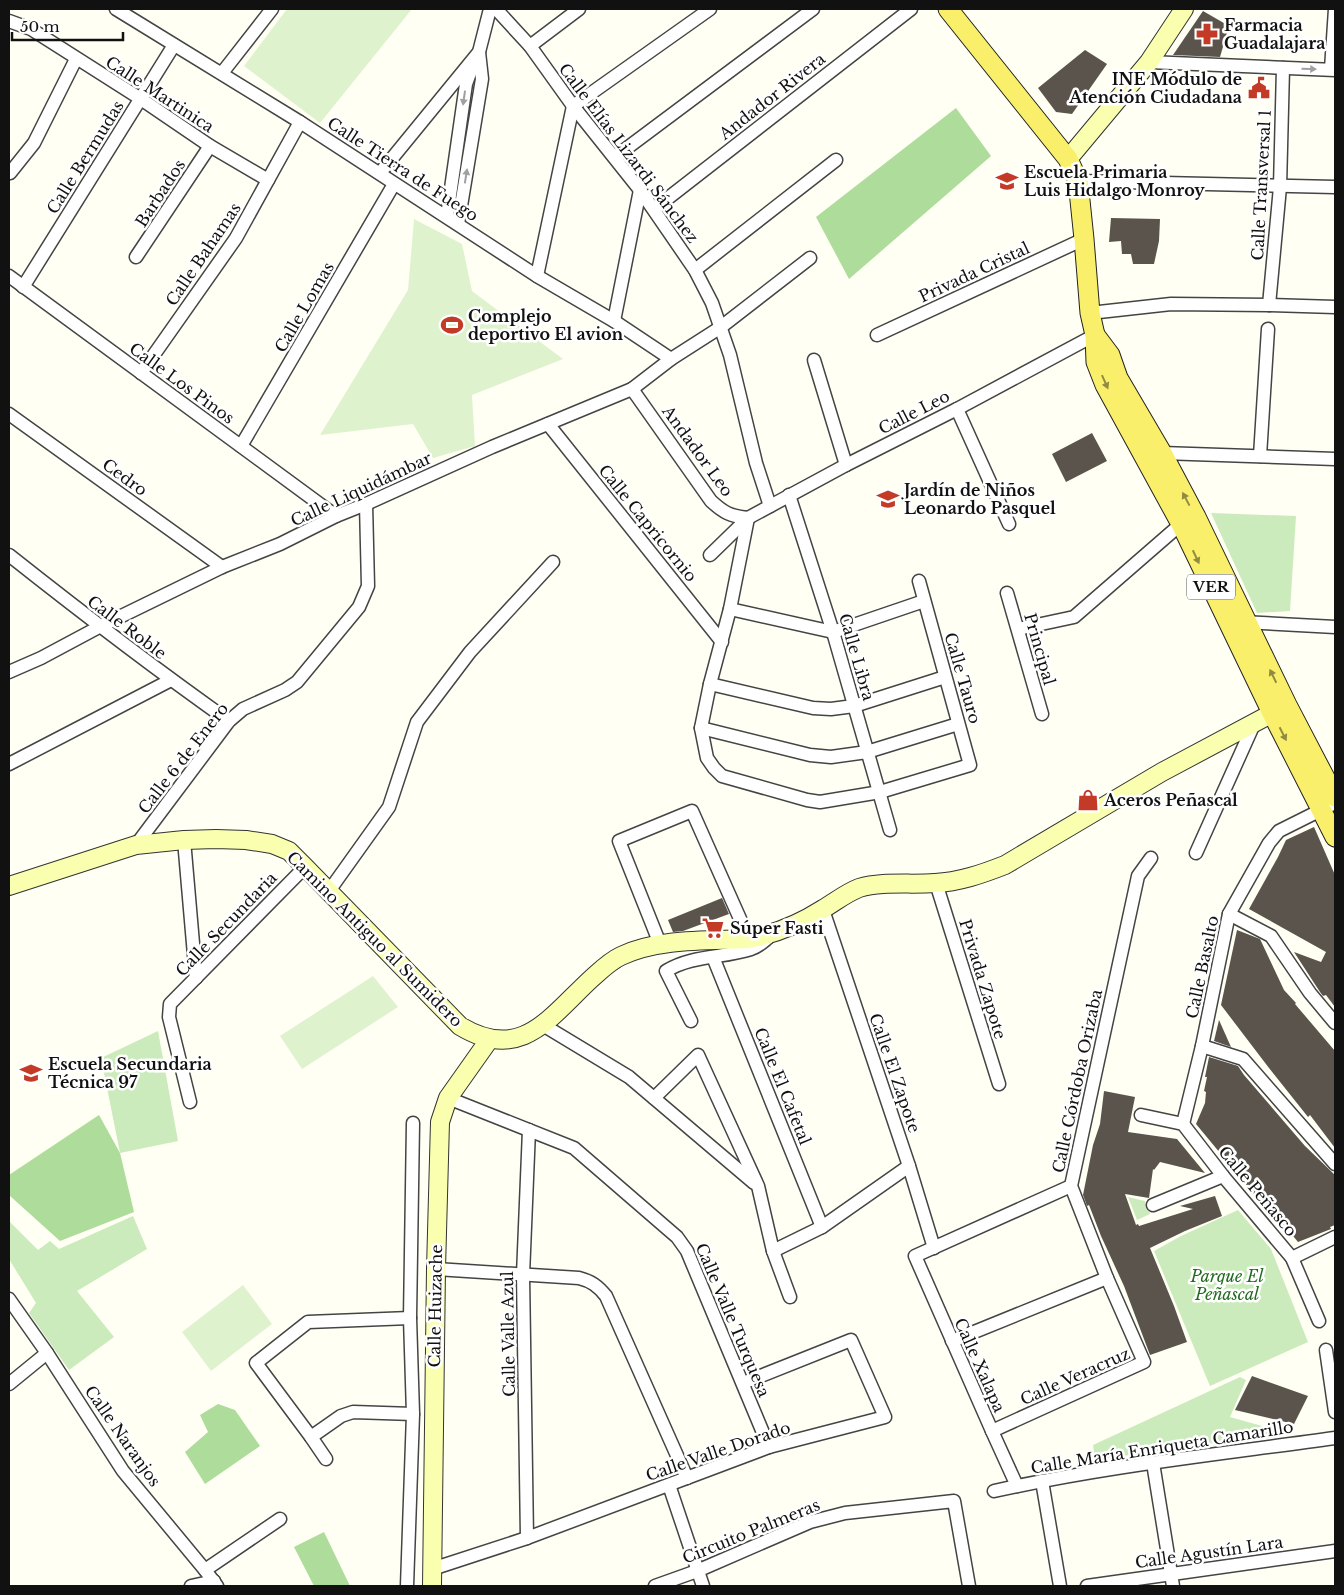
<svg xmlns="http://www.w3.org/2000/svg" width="1344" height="1595" viewBox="0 0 1344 1595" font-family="'Libre Baskerville',serif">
<rect width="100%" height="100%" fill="#fffff4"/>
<g fill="#ccebbc">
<polygon points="1211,513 1296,516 1290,611 1257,613"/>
<polygon points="158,1031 178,1141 120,1153 101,1058"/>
<polygon points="1128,1197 1145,1201 1150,1214 1137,1220"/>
<polygon points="1238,1210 1271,1249 1308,1342 1210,1386 1154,1251 1181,1236"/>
<polygon points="133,1216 147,1249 77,1291 114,1337 69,1370 29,1313 36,1303 9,1259 9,1221 38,1250 50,1241 59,1249"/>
<polygon points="1240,1377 1246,1380 1230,1417 1287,1433 1095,1460 1093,1445"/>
</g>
<g fill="#addc9b">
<polygon points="956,108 991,156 849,279 816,217"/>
<polygon points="99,1115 120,1153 134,1212 60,1241 9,1195 9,1175"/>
<polygon points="218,1404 235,1410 260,1446 205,1484 185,1452 208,1432 200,1415"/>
<polygon points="324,1532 350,1586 314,1586 294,1547"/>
</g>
<g fill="#dff2ce">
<polygon points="287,9 412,9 320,123 244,66"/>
<polygon points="414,219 462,244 472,291 563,359 472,395 475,446 433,458 413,424 320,435 408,290"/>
<polygon points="373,976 398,1007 302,1069 280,1036"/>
<polygon points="243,1285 272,1324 211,1371 182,1332"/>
</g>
<g fill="#5a544d">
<polygon points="1203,11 1229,26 1220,57 1173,55"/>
<polygon points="1085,50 1107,64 1072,114 1056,112 1038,88"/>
<polygon points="1111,218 1160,219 1159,241 1154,264 1133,264 1131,254 1122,254 1121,241 1109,242"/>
<polygon points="1092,433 1107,461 1066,482 1052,454"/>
<polygon points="1314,827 1335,875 1335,1007 1326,995 1323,996 1320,992 1294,952 1321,962 1326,952 1249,909 1278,857 1286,840"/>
<polygon points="722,898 729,914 683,931 673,932 668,920"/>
<polygon points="1237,930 1260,939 1284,990 1296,1003 1295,1004 1335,1051 1335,1148 1310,1115 1308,1117 1269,1068 1221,1005"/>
<polygon points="1219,1020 1231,1047 1214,1041"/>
<polygon points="1209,1057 1238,1066 1244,1075 1305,1146 1335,1175 1335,1225 1330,1227 1331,1229 1298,1242 1276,1215 1255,1193 1254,1194 1196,1124 1205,1103 1206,1092 1204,1091 1207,1077 1205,1077"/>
<polygon points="1104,1091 1135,1097 1128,1132 1177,1139 1205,1173 1160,1162 1154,1170 1153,1169 1149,1198 1125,1194 1136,1225 1138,1224 1139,1226 1193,1209 1180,1206 1215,1196 1222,1216 1185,1231 1150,1248 1174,1306 1187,1342 1150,1355 1124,1286 1101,1236 1089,1205 1087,1206 1083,1195 1093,1145 1100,1124"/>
<polygon points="1252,1376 1308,1396 1294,1424 1235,1410"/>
</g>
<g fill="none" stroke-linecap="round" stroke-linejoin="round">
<g stroke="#444" stroke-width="15">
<g id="minor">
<polyline points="116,9 300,122 537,276 614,321 671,359"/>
<polyline points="496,9 530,46 573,106 640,190 695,270 712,303 730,355 756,463 770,506"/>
<polyline points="9,21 31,29 141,99 210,146 268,180"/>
<polyline points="530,46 579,9"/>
<polyline points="1149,62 1335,70"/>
<polyline points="1331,69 1335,9"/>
<polyline points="222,73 272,9"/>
<polyline points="615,157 813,9"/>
<polyline points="10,173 34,143 76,59"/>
<polyline points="380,173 479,52 490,9"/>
<polyline points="1078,181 1335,187"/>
<polyline points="654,209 911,9"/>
<polyline points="447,216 466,84 473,65"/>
<polyline points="458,224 482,79 479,52"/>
<polyline points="136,257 210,146"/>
<polyline points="695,270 836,160"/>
<polyline points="9,276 336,516"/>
<polyline points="537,276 573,106 710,9"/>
<polyline points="23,287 174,45"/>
<polyline points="1269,305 1280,187 1283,68"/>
<polyline points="1090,313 1171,304 1269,305 1335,307"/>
<polyline points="614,321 640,190"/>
<polyline points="877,335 1084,239"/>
<polyline points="814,360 846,465"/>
<polyline points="141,373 236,238 300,122"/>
<path d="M632,389L711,501C724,513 730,516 748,518"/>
<polyline points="957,409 1009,524"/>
<polyline points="9,414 222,567"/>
<polyline points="548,424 722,642"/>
<polyline points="241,446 394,184"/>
<polyline points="1162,453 1335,459"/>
<polyline points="1260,456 1268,329"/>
<polyline points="789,495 833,632 890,830"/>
<polyline points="748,518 730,609 710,684 701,728 707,758 714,768 722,776 807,800 820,802 880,792 970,765 919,581"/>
<path d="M9,555C81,612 154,668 229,721"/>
<polyline points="710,555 748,518 846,465 957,409 1095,335"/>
<polyline points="1007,593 1042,714"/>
<polyline points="730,609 833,632 924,601"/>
<polyline points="1242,622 1335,627"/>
<polyline points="1018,629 1074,617 1181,524"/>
<polyline points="9,672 41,658 99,627 222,567 280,544 336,516 366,504 492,447 632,389 671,359 721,327 810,258"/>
<polyline points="710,684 813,708 831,709 854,706 945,677"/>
<polyline points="701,728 810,755 831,757 867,752 958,724"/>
<polyline points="9,764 171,680"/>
<polyline points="184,840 196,978"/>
<polyline points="136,845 229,721 243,709 285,690 297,682 359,607 368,586 366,504"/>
<polyline points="1196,853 1254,724"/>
<polyline points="936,883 999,1084"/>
<polyline points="329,891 389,807 417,722 470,652 553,562"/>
<polyline points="823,910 909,1166 934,1248"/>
<polyline points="1229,914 1271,936 1310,993 1335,1023"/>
<polyline points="660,944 619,841 692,811 749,939"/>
<polyline points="713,957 822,1227"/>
<path d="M691,1021L666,971C692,955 723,958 751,949C758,947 763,942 768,938"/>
<polyline points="543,1025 629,1077 754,1183"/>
<polyline points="1202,1046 1243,1059 1335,1164"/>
<polyline points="448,1098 574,1148 677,1237 687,1251 769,1447"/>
<polyline points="654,1098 698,1055 758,1186 773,1251 790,1297"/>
<polyline points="190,1102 169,1017 170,1004 305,867"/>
<polyline points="1141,1115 1183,1124 1223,1176 1292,1258 1319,1321"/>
<polyline points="1183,1124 1202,1046 1229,914 1269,843 1279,831 1335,803"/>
<polyline points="1153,1205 1223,1176"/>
<polyline points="773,1251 822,1227 909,1166"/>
<polyline points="1292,1258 1335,1237"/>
<path d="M436,1269L579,1278C591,1281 598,1286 606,1296L687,1478"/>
<polyline points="9,1299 47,1353 123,1471 205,1570 217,1586"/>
<polyline points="952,1341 1107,1278"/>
<polyline points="1326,1350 1335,1412"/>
<polyline points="9,1384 47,1353"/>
<polyline points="992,1431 1144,1362 1107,1278 1071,1186 1138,876 1151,858"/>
<polyline points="311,1437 341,1416 353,1412 413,1414"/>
<polyline points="326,1459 311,1437 256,1363 308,1322 410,1318"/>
<polyline points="1153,1463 1173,1586"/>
<polyline points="1042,1481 1060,1586"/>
<polyline points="669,1485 703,1586"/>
<polyline points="1017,1486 992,1431 915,1256 1071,1186"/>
<path d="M994,1491C1106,1466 1221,1454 1335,1438"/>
<polyline points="527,1538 523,1275 529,1130"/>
<polyline points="432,1569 527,1538 769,1447 885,1417 851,1340 743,1383"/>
<polyline points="205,1570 280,1519"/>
<polyline points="191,1586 214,1581"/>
<polyline points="407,1586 413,1414 410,1318 413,1123"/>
<polyline points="655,1586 697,1571 810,1522 845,1513 954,1501 969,1586"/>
<polyline points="1087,1586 1335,1551"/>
</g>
</g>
<g stroke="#333" stroke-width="20">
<g id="secondary">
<polyline points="1068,159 1149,62 1184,9"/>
<path d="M9,886L136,845L184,840L216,839L246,840L272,844L289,851L305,867L460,1026C521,1063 549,1018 591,979C601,970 610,961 621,956C659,938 708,941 749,939C775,934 801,923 823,909C835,902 846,893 859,888C883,881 910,885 935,883C959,882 982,874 1005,865L1162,772L1284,707"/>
<polyline points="432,1586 436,1269 440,1122 448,1098 489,1040"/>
</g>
</g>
<g stroke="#222" stroke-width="21">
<g id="primary">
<polyline points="948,9 1068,159 1078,181 1084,239 1090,313 1095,335 1096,362 1105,385 1181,524 1272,713 1335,837"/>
<polyline points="1095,335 1110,355 1118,378 1162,453 1196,517 1287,705 1335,797"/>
</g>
</g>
<use href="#minor" stroke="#fff" stroke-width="12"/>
<use href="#secondary" stroke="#faffaf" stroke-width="18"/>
<use href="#primary" stroke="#f9ef6a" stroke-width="19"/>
</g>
<defs><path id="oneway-solid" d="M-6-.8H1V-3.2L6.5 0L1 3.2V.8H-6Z" transform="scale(1.25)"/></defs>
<g fill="#a0a0a0">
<use href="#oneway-solid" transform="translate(1309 69) rotate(2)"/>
<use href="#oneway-solid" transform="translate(464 98) rotate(98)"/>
<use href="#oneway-solid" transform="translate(466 176) rotate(-81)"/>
</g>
<g fill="#918b42">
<use href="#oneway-solid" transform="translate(1105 382) rotate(66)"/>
<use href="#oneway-solid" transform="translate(1186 499) rotate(-118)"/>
<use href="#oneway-solid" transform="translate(1196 557) rotate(65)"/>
<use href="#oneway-solid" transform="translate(1273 676) rotate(-116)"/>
<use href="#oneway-solid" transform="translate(1283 734) rotate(63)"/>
</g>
<defs>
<g id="pharmacy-bare" transform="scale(1.725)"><path d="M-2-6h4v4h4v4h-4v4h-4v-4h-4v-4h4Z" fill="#c33a26" stroke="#fff" stroke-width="2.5" paint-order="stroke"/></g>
<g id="civic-bare" transform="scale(1.725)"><path d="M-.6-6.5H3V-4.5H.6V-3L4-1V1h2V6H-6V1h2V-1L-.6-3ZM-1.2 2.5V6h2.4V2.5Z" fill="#c33a26" stroke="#fff" stroke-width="2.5" paint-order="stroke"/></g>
<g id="school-bare" transform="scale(1.725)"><path d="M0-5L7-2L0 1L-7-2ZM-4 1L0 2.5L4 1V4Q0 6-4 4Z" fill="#c33a26" stroke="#fff" stroke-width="2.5" paint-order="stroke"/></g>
<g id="stadium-bare" transform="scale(1.725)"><path d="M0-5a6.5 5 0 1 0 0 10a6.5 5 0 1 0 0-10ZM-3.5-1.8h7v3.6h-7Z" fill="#c33a26" stroke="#fff" stroke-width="2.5" paint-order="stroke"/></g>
<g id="shop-bare" transform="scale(1.725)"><path d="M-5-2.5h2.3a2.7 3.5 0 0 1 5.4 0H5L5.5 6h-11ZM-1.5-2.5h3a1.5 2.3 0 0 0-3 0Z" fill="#c33a26" stroke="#fff" stroke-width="2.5" paint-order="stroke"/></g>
<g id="supermarket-bare" transform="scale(1.725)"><path d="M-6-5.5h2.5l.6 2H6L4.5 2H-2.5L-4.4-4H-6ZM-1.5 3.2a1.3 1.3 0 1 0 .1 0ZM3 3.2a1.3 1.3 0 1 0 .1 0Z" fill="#c33a26" stroke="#fff" stroke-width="2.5" paint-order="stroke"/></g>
</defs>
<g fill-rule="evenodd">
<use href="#pharmacy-bare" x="1207" y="34"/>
<use href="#civic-bare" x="1259" y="88"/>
<use href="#school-bare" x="1007" y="181"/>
<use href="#stadium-bare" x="452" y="325"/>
<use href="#school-bare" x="888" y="499"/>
<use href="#shop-bare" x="1088" y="800"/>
<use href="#supermarket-bare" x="713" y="928"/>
<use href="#school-bare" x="31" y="1073"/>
</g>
<g text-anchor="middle" stroke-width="5" stroke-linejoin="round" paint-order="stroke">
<rect fill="#fff" stroke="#585858" stroke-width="1" x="1187" y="574.5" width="48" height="25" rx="4"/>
<g font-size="15" font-weight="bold" fill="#111">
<text x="1211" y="592">VER</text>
</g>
<g font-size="16" font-weight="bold" fill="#111" stroke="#fff" text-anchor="start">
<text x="1224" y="31">Farmacia<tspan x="1224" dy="18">Guadalajara</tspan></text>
<text x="1242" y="85" text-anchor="end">INE Módulo de<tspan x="1242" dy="18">Atención Ciudadana</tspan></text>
<text x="1024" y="178">Escuela Primaria<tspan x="1024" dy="18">Luis Hidalgo Monroy</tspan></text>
<text x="468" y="322">Complejo<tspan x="468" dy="18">deportivo El avion</tspan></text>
<text x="904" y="496">Jardín de Niños<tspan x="904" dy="18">Leonardo Pasquel</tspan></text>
<text x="1104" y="806">Aceros Peñascal</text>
<text x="730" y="934">Súper Fasti</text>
<text x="48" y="1070">Escuela Secundaria<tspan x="48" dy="18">Técnica 97</tspan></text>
</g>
<g font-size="16" fill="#111" stroke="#fff">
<text transform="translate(160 94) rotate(33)" y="6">Calle Martinica</text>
<text transform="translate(772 96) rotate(-38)" y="6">Andador Rivera</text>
<text transform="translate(629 153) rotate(53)" y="6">Calle Elías Lizardi Sánchez</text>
<text transform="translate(85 157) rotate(-58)" y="6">Calle Bermudas</text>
<text transform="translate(403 169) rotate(33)" y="6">Calle Tierra de Fuego</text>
<text transform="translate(1261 185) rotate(-87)" y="6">Calle Transversal 1</text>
<text transform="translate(160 193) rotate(-57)" y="6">Barbados</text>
<text transform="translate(203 254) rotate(-56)" y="6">Calle Bahamas</text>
<text transform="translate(974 272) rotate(-25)" y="6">Privada Cristal</text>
<text transform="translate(304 307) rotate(-60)" y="6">Calle Lomas</text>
<text transform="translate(182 383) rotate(36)" y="6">Calle Los Pinos</text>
<text transform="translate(914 412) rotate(-27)" y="6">Calle Leo</text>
<text transform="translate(698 451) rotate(54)" y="6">Andador Leo</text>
<text transform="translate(125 477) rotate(36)" y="6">Cedro</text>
<text transform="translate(361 489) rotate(-25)" y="6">Calle Liquidámbar</text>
<text transform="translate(648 523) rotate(51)" y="6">Calle Capricornio</text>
<text transform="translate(127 627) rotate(37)" y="6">Calle Roble</text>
<text transform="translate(1040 649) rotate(74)" y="6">Principal</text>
<text transform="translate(857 657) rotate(74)" y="6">Calle Libra</text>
<text transform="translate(963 678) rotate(74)" y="6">Calle Tauro</text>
<text transform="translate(183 758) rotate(-52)" y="6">Calle 6 de Enero</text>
<text transform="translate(226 924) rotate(-46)" y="6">Calle Secundaria</text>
<text transform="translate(375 939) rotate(45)" y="6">Camino Antiguo al Sumidero</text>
<text transform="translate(1202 967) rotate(-78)" y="6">Calle Basalto</text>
<text transform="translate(983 979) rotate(73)" y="6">Privada Zapote</text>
<text transform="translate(895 1073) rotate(71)" y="6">Calle El Zapote</text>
<text transform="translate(1077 1081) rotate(-78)" y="6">Calle Córdoba Orizaba</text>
<text transform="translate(783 1086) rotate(68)" y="6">Calle El Cafetal</text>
<text transform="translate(1258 1191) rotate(50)" y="6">Calle Peñasco</text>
<text transform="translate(435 1306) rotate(-89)" y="6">Calle Huizache</text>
<text transform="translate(733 1320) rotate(67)" y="6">Calle Valle Turquesa</text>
<text transform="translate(508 1334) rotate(-91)" y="6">Calle Valle Azul</text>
<text transform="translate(980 1365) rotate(66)" y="6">Calle Xalapa</text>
<text transform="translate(1075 1376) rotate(-24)" y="6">Calle Veracruz</text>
<text transform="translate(123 1436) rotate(55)" y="6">Calle Naranjos</text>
<text transform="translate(1162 1447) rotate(-9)" y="6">Calle María Enriqueta Camarillo</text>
<text transform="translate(718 1451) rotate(-19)" y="6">Calle Valle Dorado</text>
<text transform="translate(751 1531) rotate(-22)" y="6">Circuito Palmeras</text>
<text transform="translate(1209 1552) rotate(-8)" y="6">Calle Agustín Lara</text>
</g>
<g font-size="16" font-style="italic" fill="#216a1f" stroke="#fff">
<text x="1227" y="1282">Parque El<tspan x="1227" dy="18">Peñascal</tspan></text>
</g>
</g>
<rect width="1344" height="1595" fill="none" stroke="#111111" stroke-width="20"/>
<path d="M12 32v8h111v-8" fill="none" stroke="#111111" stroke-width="2.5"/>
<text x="20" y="32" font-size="15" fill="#111111" stroke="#ffffff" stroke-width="4" paint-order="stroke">50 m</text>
</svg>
